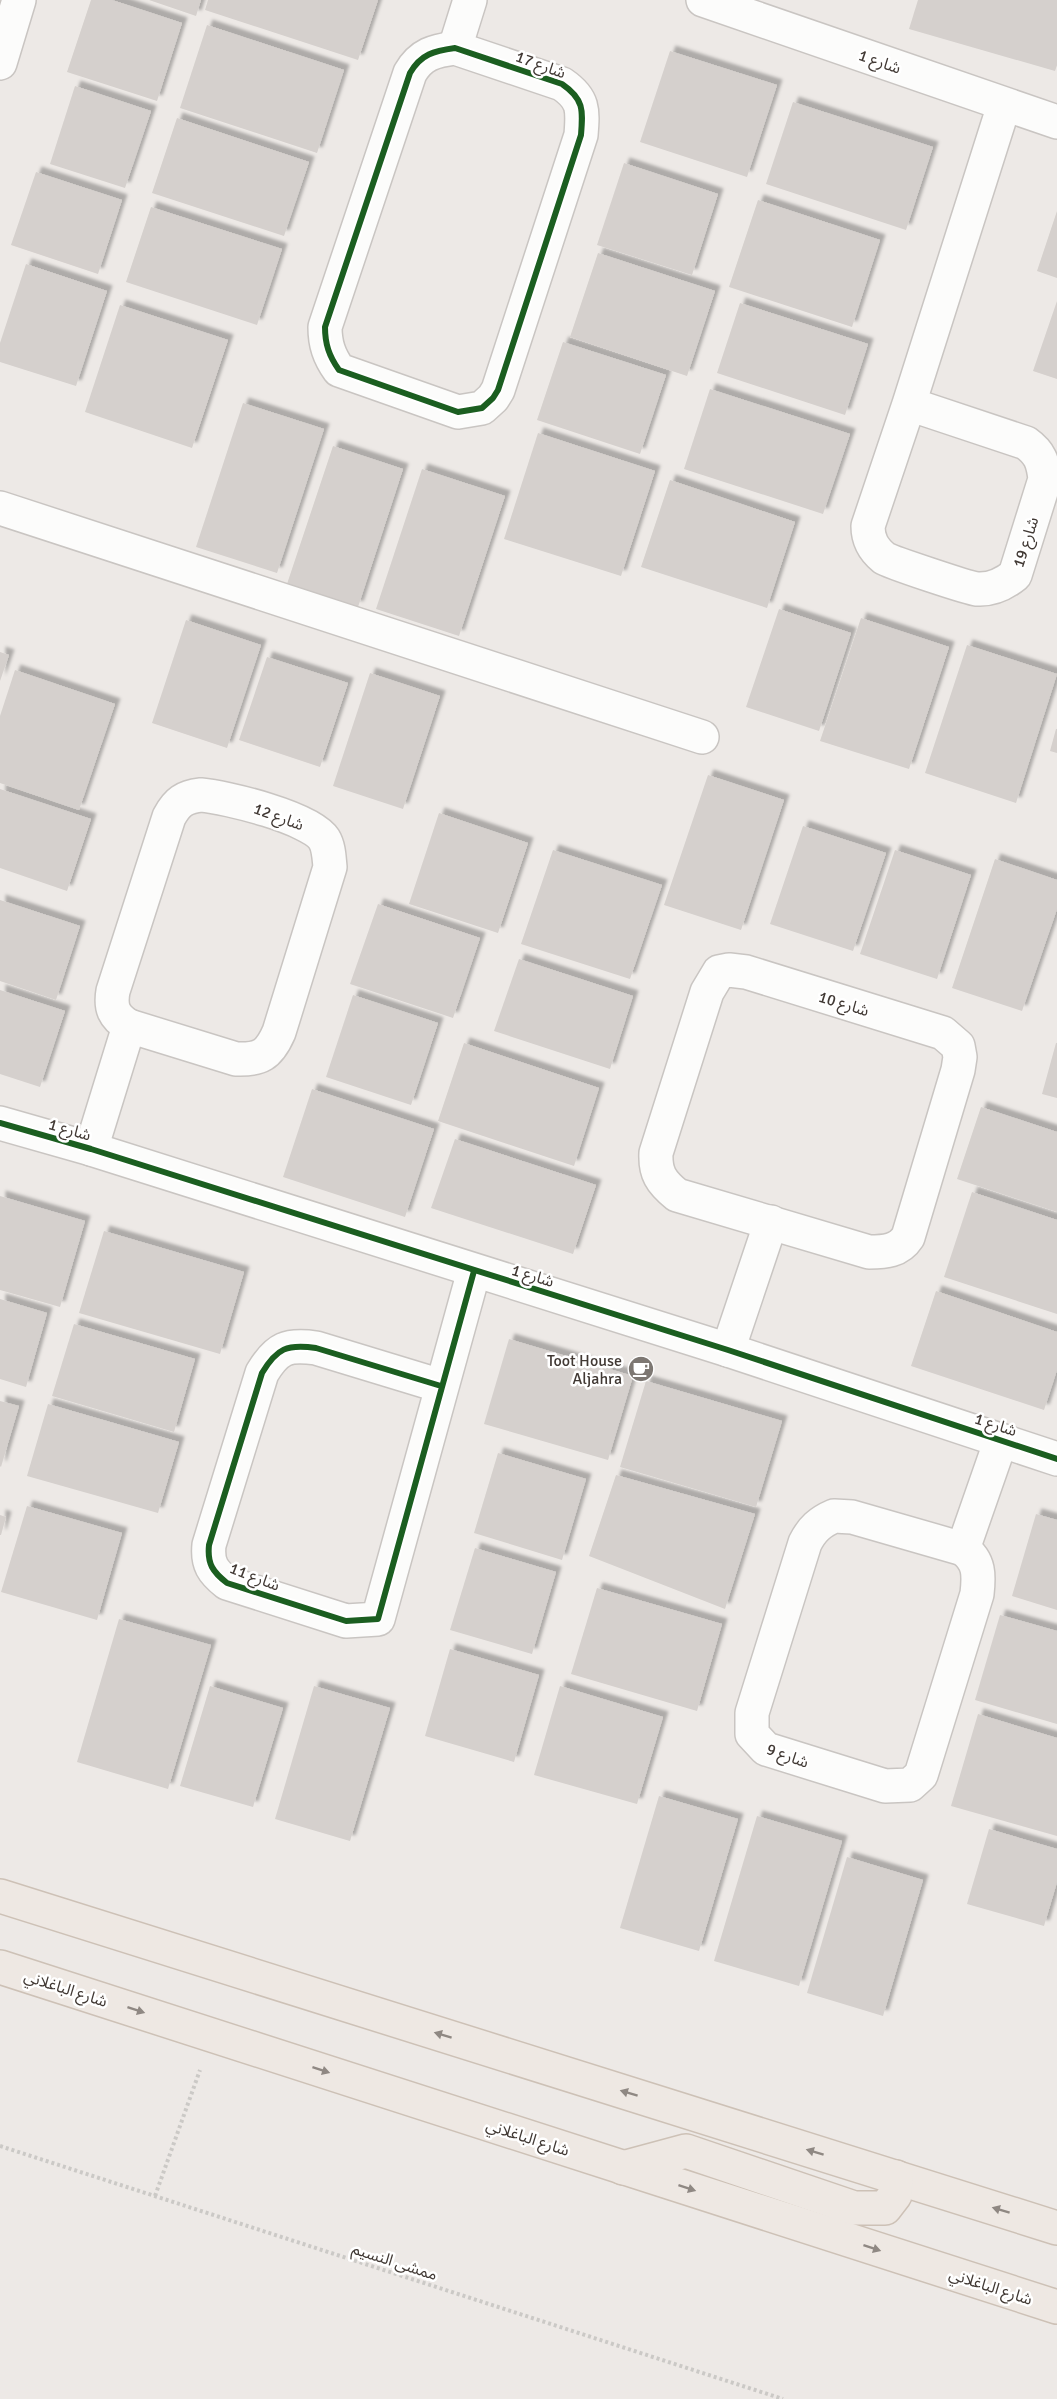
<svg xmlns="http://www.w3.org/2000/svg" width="1057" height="2399" viewBox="0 0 1057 2399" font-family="Signika,'Noto Sans Arabic',sans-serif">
<defs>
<filter id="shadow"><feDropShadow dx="5.5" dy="-5.5" stdDeviation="1.5" flood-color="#0004"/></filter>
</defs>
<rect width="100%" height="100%" fill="#ede9e6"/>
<g fill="#d5d0cd" filter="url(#shadow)">
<polygon points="91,0 112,0 182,23 157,101 67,72"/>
<polygon points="149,0 201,0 196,16"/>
<polygon points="208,0 378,0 358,60 205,10"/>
<polygon points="918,0 1057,0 1057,65 1055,71 909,29"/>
<polygon points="207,25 344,70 317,153 180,108"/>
<polygon points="670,51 777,85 747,177 640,142"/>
<polygon points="75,86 151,111 125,188 50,164"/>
<polygon points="793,102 933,147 906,230 766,184"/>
<polygon points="177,118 309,162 284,236 152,193"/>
<polygon points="624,163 718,194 692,275 597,245"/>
<polygon points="36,172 122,200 98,274 11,245"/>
<polygon points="758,200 880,240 852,327 729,287"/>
<polygon points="151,207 282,249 257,325 126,282"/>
<polygon points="1057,211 1057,278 1037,271"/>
<polygon points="598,253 715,291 687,376 570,337"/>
<polygon points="26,264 107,291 76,386 0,362 0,343"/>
<polygon points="1057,301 1057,379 1033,371"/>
<polygon points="740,303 868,344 845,415 717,373"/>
<polygon points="120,305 228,340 192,448 85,412"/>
<polygon points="563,342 666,375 640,454 537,420"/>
<polygon points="710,389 850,434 823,514 684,469"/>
<polygon points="243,403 324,429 277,573 196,547"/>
<polygon points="538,433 655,471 621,576 504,539"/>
<polygon points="333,446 403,469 358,607 287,584"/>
<polygon points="422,469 505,496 459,636 376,609"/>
<polygon points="670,480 795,522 767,608 641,567"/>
<polygon points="779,609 851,633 819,731 746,707"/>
<polygon points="861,618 949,647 909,769 820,741"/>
<polygon points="186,620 261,645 227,748 152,723"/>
<polygon points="967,645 1057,674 1016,803 925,773"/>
<polygon points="0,652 9,655 0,681"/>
<polygon points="267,657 348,683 320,767 239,740"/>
<polygon points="15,670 115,704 79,810 0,783 0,716"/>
<polygon points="370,673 440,696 403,809 333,786"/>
<polygon points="1056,729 1057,729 1057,753 1050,751"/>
<polygon points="708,775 784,800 741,930 664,905"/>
<polygon points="0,789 91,819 67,891 0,868"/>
<polygon points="439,813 528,843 498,933 409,904"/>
<polygon points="803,826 886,853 853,951 770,924"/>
<polygon points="553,850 662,885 630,979 521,944"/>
<polygon points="895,850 971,875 937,979 860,954"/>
<polygon points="995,859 1057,880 1057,909 1022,1011 952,988"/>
<polygon points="0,900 80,926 56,1000 0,981"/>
<polygon points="378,904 480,938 453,1018 350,984"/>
<polygon points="519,959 633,996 610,1069 494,1031"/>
<polygon points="0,990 65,1011 40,1087 0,1074"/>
<polygon points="353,995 438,1023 411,1105 326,1077"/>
<polygon points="464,1043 599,1088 574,1166 438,1121"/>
<polygon points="1056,1043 1057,1043 1057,1098 1042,1094"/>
<polygon points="312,1089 434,1129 405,1217 283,1177"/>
<polygon points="981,1107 1057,1132 1057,1212 957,1179"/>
<polygon points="455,1139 596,1185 573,1254 431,1208"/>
<polygon points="972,1192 1057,1220 1057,1314 944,1277"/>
<polygon points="0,1196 85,1221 60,1307 0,1290"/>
<polygon points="104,1231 244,1272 220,1354 79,1313"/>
<polygon points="936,1291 1057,1332 1057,1370 1044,1410 911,1366"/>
<polygon points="0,1299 47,1313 26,1387 0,1379"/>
<polygon points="74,1324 195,1359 174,1432 52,1396"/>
<polygon points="509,1339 633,1376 608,1460 484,1424"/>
<polygon points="646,1381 782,1421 756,1507 620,1467"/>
<polygon points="0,1401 19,1406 1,1467 0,1466"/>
<polygon points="48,1404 179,1442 158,1513 27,1476"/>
<polygon points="498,1453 586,1479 562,1560 474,1533"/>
<polygon points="616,1475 755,1514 725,1609 589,1556"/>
<polygon points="27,1506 122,1533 97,1620 1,1592"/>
<polygon points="1036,1514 1057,1520 1057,1610 1012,1596"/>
<polygon points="0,1515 6,1517 1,1535 0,1535"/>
<polygon points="475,1548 556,1572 532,1654 450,1630"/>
<polygon points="597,1588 722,1624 697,1711 571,1674"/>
<polygon points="1000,1615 1057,1631 1057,1724 975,1700"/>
<polygon points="119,1619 211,1645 168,1789 77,1762"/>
<polygon points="450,1649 539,1675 514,1762 425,1736"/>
<polygon points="210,1686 283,1708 253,1807 180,1786"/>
<polygon points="314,1686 390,1708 350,1841 275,1819"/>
<polygon points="560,1686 663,1717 637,1804 534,1775"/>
<polygon points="978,1714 1057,1738 1057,1836 951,1806"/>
<polygon points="659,1796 738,1819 699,1951 620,1928"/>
<polygon points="757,1816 842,1841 799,1986 714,1961"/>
<polygon points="989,1829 1057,1849 1057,1882 1044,1926 967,1904"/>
<polygon points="847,1857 923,1880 883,2016 807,1993"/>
</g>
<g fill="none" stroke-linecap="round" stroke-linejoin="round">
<g stroke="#c9c5c2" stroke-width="36">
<g id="minor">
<polyline points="703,0 1057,122"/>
<path d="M455,48L562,84C584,99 583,110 581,135L498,390L493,398L482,408L458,412L339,370C329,356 325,344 325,327L410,73C421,54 434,51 455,48Z"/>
<polyline points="455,48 470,0"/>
<polyline points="0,63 19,0"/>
<path d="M909,404L1026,443C1040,453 1043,462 1045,479L1015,575C1004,584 992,590 977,589C968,588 890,562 884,558C873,549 868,540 868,526L909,404L1004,105"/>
<polyline points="0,508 702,737"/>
<path d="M201,795C226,797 311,818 324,839C329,847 329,858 330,867L279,1032C269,1055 260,1060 236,1059L129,1026C114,1017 110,1008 113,991L169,817C177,802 184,797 201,795Z"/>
<path d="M729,970L746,972L943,1033L958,1046L960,1057L958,1070L908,1237C899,1251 885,1252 869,1252L677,1195C661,1182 655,1173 656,1153L707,992L719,972Z"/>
<polyline points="0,1123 91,1149 728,1350 1057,1459"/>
<polyline points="91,1149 129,1026"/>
<polyline points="728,1350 771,1222"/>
<path d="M441,1386L316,1348C287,1344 277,1348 262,1373L209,1545C207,1564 213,1572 227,1583L346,1621L378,1619L474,1271"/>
<path d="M834,1516L852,1517L963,1549C980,1561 979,1576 977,1594L921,1775L910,1785L885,1786L766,1749L752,1734V1713L805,1543C812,1529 820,1522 834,1516Z"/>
<polyline points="963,1549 1001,1440"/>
</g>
</g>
<g stroke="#cdc1b6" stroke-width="36">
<g id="major">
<polyline points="0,1896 1057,2228"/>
<polyline points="0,1967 1057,2307"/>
<polyline points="623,2168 686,2151 854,2208 885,2208 895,2195 896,2177"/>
</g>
</g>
<g stroke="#cbc9c6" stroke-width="4" stroke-dasharray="3 3" stroke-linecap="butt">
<polyline points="0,2146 783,2399"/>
<polyline points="155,2196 200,2070"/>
</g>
<use href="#minor" stroke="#fcfcfb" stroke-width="33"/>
<use href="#major" stroke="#eee8e3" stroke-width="33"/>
<g stroke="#fff" stroke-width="10">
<g id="cycleway">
<path d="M455,48L562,84C584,99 583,110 581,135L498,390L493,398L482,408L458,412L339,370C329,356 325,344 325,327L410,73C421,54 434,51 455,48Z"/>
<polyline points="0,1123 91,1149 728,1350 1057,1459"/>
<path d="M441,1386L316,1348C287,1344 277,1348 262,1373L209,1545C207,1564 213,1572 227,1583L346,1621L378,1619L474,1271"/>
</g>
</g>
<use href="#cycleway" stroke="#1b5e20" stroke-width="6"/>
</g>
<defs><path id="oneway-solid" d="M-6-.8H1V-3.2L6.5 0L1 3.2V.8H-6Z" transform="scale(1.5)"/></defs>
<g fill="#8f8883">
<use href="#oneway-solid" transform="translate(136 2010) rotate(18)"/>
<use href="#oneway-solid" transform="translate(443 2035) rotate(-163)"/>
<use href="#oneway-solid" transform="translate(321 2070) rotate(18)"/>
<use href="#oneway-solid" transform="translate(629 2093) rotate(-163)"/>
<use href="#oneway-solid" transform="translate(815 2152) rotate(-163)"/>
<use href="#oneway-solid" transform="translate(687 2188) rotate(18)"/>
<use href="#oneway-solid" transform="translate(1001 2210) rotate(-163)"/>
<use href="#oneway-solid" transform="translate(872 2248) rotate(18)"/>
</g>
<defs>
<g id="cafe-disc" transform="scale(1.35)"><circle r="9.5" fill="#7d7772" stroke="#fff"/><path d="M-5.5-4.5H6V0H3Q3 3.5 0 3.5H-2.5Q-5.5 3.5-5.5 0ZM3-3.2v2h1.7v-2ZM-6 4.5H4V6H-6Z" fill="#fff"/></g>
</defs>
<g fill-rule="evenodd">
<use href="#cafe-disc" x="641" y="1369"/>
</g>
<g text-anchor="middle" stroke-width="5" stroke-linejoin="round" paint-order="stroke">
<g font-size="16" fill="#413934" stroke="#fff">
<text transform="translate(880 61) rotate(19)" y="6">شارع 1</text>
<text transform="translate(541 64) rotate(20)" y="6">شارع 17</text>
<text transform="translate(1025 542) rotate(-72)" y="6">شارع 19</text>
<text transform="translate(279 816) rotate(20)" y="6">شارع 12</text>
<text transform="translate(844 1003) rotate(17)" y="6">شارع 10</text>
<text transform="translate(70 1129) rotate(16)" y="6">شارع 1</text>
<text transform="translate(533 1275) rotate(17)" y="6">شارع 1</text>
<text transform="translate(996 1424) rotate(18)" y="6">شارع 1</text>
<text transform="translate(255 1576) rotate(21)" y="6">شارع 11</text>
<text transform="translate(788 1755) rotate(20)" y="6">شارع 9</text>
<text transform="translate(66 1988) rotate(18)" y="6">شارع الباغلاني</text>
<text transform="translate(528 2137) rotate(18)" y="6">شارع الباغلاني</text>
<text transform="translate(395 2261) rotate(18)" y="6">ممشى النسيم</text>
<text transform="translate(991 2286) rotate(18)" y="6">شارع الباغلاني</text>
</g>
<g font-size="16" fill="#413934" stroke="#fff" text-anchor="end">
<text x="622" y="1366">Toot House<tspan x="622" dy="18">Aljahra</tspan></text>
</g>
</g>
</svg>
